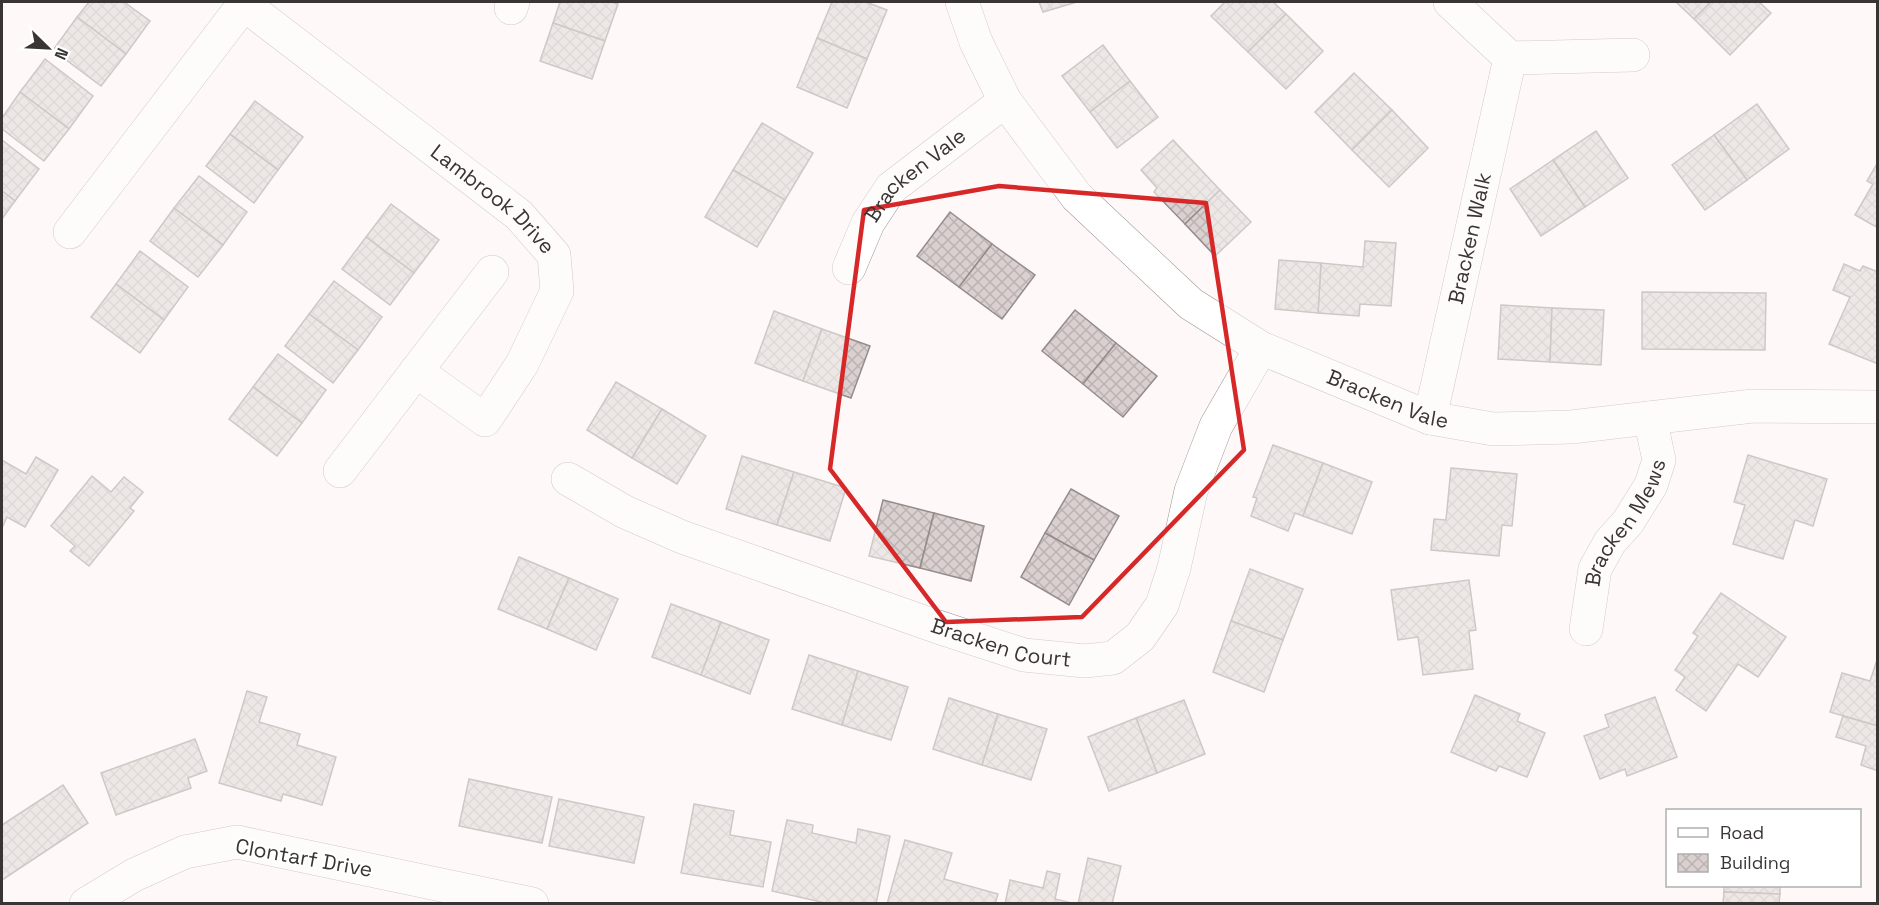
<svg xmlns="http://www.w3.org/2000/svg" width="1879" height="905" viewBox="0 0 1879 905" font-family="'Space Grotesk',sans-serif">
<defs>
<pattern id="building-cross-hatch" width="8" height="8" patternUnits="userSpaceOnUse" patternTransform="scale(1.5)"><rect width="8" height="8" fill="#d9d0cf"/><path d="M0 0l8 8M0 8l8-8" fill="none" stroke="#bbb3b2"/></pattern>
</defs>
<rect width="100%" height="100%" fill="#fef9f8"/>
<g fill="url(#building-cross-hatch)" stroke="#958d8c" stroke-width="1.5">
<polygon points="89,2 124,2 150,21 126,54 77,17"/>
<polygon points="560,2 612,2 618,4 605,41 553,23"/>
<polygon points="832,2 866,2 887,10 867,59 817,38"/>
<polygon points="1039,2 1077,2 1043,12"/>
<polygon points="1225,2 1273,2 1286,14 1248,52 1211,16"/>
<polygon points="1676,2 1711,2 1694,19"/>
<polygon points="1711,2 1759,2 1771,13 1730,55 1694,19"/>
<polygon points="1286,14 1323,51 1286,89 1248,52"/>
<polygon points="77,17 126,54 101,86 53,50"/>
<polygon points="553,23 605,41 592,79 540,61"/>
<polygon points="817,38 867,59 847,108 797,87"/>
<polygon points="1103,45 1130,81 1090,112 1062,76"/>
<polygon points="45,59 93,96 69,129 20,92"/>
<polygon points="1354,73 1392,110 1352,150 1315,112"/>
<polygon points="1130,81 1158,117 1117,148 1090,112"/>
<polygon points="20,92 69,129 44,161 2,129 2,118"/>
<polygon points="255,101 303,137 278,170 230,134"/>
<polygon points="1757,104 1789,149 1747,180 1714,135"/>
<polygon points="1392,110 1428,148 1389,187 1352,150"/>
<polygon points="762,123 813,153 785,200 733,170"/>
<polygon points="1596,131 1628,178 1585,207 1553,160"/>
<polygon points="230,134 278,170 254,203 206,166"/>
<polygon points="1714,135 1747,180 1705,210 1672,165"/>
<polygon points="2,140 39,169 15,201 2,191"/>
<polygon points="1173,140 1220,190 1185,224 1154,192 1157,188 1141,170"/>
<polygon points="1553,160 1585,207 1541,236 1510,189"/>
<polygon points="1878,162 1878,228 1855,215 1873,184 1867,181"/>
<polygon points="733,170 785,200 757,247 705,217"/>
<polygon points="199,176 247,212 223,245 174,208"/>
<polygon points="1220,190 1251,222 1215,256 1185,224"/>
<polygon points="2,191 15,201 2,219"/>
<polygon points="391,204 439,240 414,273 366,237"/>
<polygon points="174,208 223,245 198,277 150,241"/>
<polygon points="950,212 992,244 959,287 917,256"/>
<polygon points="366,237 414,273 390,305 342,269"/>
<polygon points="1365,241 1396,243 1391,306 1360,304 1359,316 1318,313 1321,263 1363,267"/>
<polygon points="992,244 1035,275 1002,319 959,287"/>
<polygon points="140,251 188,287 164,320 116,284"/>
<polygon points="1279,260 1321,263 1318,313 1275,309"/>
<polygon points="1844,264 1860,271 1863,266 1878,272 1878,364 1829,344 1850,297 1833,290"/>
<polygon points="334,281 382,317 358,350 309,314"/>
<polygon points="116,284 164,320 140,353 91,317"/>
<polygon points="1642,292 1766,293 1765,350 1642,349"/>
<polygon points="1501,305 1552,308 1550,362 1498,359"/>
<polygon points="1552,308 1604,310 1601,365 1550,362"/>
<polygon points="1075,310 1116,343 1083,384 1042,351"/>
<polygon points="774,311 822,329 803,381 755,363"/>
<polygon points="309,314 358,350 333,383 285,346"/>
<polygon points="822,329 870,346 851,398 803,381"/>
<polygon points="1116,343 1157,376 1123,417 1083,384"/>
<polygon points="278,354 326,390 302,423 253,387"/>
<polygon points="616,382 662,409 632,458 587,430"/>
<polygon points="253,387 302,423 277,456 229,419"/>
<polygon points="662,409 706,436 677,484 632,458"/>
<polygon points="1273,445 1323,463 1303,516 1295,513 1288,531 1251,516 1257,498 1253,497"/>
<polygon points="1748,455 1827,479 1813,526 1795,520 1783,559 1733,544 1745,505 1734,502"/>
<polygon points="742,456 794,472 777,525 726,509"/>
<polygon points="36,457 58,470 25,527 7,517 2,528 2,460 26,474"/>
<polygon points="1323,463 1372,482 1352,534 1303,516"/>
<polygon points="1451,468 1517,474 1512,526 1502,525 1499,556 1431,550 1434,519 1446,520"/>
<polygon points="794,472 846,488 830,541 777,525"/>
<polygon points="92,476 111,492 124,477 143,492 130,508 134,511 89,566 70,551 75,546 51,526"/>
<polygon points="1071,489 1119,516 1094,560 1045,533"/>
<polygon points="883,500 934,513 920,568 869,556"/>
<polygon points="934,513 984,526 971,581 920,568"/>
<polygon points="1045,533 1094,560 1069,605 1021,577"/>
<polygon points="519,557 569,578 547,629 498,609"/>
<polygon points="1250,569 1303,589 1283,640 1231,621"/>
<polygon points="569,578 618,599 596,650 547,629"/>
<polygon points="1469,580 1476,630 1469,631 1473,669 1423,675 1418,637 1398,640 1391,590"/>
<polygon points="1721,593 1786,637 1758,677 1738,664 1706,711 1676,690 1685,677 1675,670 1698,636 1693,633"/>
<polygon points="671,604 721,622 701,675 652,657"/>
<polygon points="1231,621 1283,640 1264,692 1213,672"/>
<polygon points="721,622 769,640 750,694 701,675"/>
<polygon points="809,655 858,671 842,725 792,709"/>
<polygon points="1878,657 1878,726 1830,712 1842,673 1870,681"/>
<polygon points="858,671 908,687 891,740 842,725"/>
<polygon points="247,691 267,697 259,722 300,734 297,745 336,757 322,805 283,794 281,801 219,783"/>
<polygon points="1475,695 1520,714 1517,721 1545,733 1527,777 1499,766 1496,771 1451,752"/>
<polygon points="1655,697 1677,757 1627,776 1625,769 1600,779 1584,736 1609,727 1605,715"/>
<polygon points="949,698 998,714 982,765 933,749"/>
<polygon points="1184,700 1205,754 1157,773 1136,718"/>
<polygon points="998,714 1047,729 1031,780 982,765"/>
<polygon points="1843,716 1878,726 1878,771 1861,765 1866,746 1836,737"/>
<polygon points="1136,718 1157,773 1109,791 1088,737"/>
<polygon points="195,739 207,771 188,778 191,788 116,815 101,773"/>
<polygon points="469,779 552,797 542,843 459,826"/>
<polygon points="63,785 88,823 2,880 2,825"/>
<polygon points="559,799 644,817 634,863 549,846"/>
<polygon points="694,804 734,811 730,835 771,842 763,887 681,873"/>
<polygon points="787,820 813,825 812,833 856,843 858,829 890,836 876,904 830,904 772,891"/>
<polygon points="905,840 952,853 944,879 998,894 995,904 887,904"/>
<polygon points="1088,858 1121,866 1112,904 1078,904"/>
<polygon points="1047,871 1060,874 1055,899 1076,904 1005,904 1010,880 1043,888"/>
<polygon points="1724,886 1780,886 1780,894 1724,892"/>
<polygon points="1724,892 1780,894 1779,904 1723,904"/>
</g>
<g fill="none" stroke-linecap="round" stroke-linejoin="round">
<g stroke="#9c9393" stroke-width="34">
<g id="street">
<path id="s1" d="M241,2L519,215L554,255L557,291L522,364L485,420L416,371"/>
<path id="s2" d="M962,2L976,42L1005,101L1077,197L1191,304L1261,348L1430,418L1493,429L1571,427L1753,406L1878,407"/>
<polyline points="511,8 513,2"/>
<polyline points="1510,58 1633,55"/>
<polyline points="70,232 244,4"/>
<path id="s3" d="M849,268L868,223L891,188L1005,101"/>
<path id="s4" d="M1430,418L1510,58L1450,2"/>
<polyline points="340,471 492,272"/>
<path id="s5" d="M568,479L625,512L682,537L938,627L1024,655L1085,661L1113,658L1140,637L1162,605L1174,568L1191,491L1216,426L1261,348"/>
<path id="s6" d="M1586,629L1595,569L1610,542L1628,522L1651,485L1659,460L1650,418"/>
<polyline points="86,904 134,875 185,852 237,842 532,904"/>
</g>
</g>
<use href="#street" stroke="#fff" stroke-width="33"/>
</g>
<path d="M0 0H1879V905H0ZM999,186L1206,203L1244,450L1082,617L946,622L830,469L864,210Z" fill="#fef9f8" fill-opacity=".55" fill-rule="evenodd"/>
<path fill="none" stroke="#d62828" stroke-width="4.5" stroke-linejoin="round" d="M999,186L1206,203L1244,450L1082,617L946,622L830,469L864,210Z"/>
<g text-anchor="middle" stroke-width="4.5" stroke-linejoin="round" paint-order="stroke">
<g font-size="21" fill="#393535" stroke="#fff">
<text dy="7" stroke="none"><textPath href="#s3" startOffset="117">Bracken Vale</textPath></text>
<text dy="7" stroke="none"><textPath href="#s1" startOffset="320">Lambrook Drive</textPath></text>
<text dy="7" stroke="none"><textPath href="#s4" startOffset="184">Bracken Walk</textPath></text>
<text dy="7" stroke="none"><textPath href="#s2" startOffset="604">Bracken Vale</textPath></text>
<text dy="7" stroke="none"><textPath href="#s6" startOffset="116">Bracken Mews</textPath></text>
<text dy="7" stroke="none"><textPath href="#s5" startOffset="465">Bracken Court</textPath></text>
<text transform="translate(304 858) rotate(10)" y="7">Clontarf Drive</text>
</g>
</g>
<rect width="1879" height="905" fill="none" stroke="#393535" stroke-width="6"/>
<rect x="1666" y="809" width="195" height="78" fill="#ffffff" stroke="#b0aeae" stroke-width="1.5"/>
<rect x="1678" y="828" width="30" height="9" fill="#ffffff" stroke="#b0aeae" stroke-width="1.5"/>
<text x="1720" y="839" font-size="18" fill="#393535">Road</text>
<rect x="1678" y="854" width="30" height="18" fill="url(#building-cross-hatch)" stroke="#b0aeae" stroke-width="1.5"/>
<text x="1720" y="869" font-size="18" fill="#393535">Building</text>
<g transform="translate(48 48) rotate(114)" stroke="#ffffff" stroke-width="4.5" paint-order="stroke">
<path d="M0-4.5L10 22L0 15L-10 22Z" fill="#393535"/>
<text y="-9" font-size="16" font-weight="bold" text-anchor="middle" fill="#393535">N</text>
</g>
</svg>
